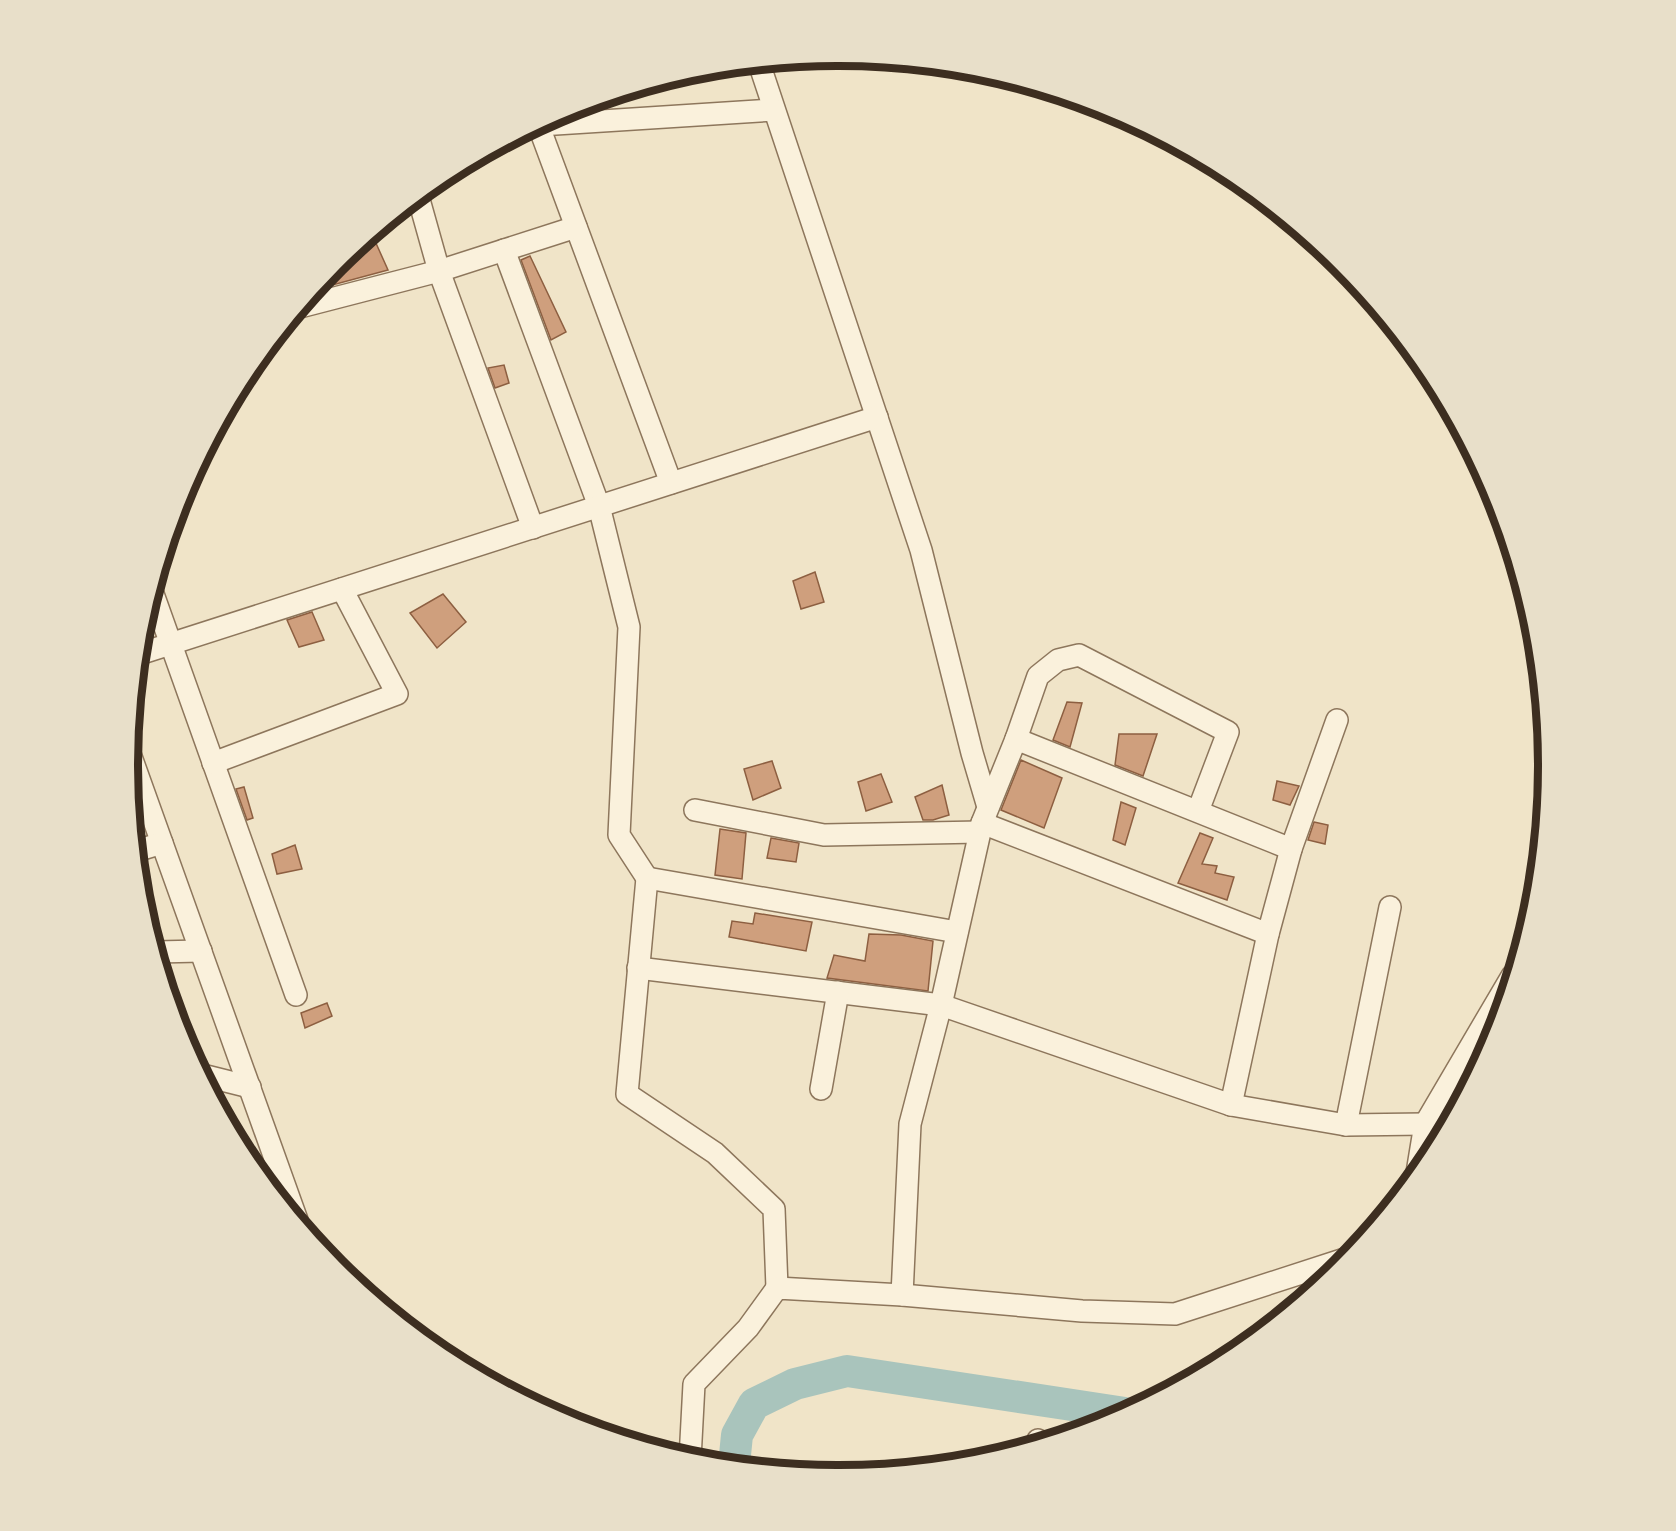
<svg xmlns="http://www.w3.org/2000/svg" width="1676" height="1531" viewBox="0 0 1676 1531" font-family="'Roboto Serif',serif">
<rect width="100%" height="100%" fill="#f0e4c8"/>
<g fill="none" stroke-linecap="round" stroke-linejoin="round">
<polyline stroke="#a9c4bc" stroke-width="32" points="734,1465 737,1435 754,1404 795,1384 847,1371 1125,1413"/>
</g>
<g fill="#cf9f7d" stroke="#8d5f41" stroke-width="1.5">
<polygon points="375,241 388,270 314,290 336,263 356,247"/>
<polygon points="530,256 566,332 551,340 521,260"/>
<polygon points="504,365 509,383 495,388 488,368"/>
<polygon points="815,572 824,602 801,609 793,581"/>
<polygon points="443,594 466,622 437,648 410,613"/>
<polygon points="312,612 324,640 299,647 287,620"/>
<polygon points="1067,702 1082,703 1070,747 1053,740"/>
<polygon points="1119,734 1157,734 1143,776 1115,765"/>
<polygon points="1021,760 1062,778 1044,828 1001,810"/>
<polygon points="772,761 781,788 753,800 744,769"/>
<polygon points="881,774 892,802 866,811 858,782"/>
<polygon points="1277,781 1299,786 1290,805 1273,800"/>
<polygon points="942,785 949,815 933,820 923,820 915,797"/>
<polygon points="244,787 253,818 247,820 236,789"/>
<polygon points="1121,802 1136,808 1125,845 1113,840"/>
<polygon points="1314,822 1328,825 1325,844 1308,840"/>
<polygon points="720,829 746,833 742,879 715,875"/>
<polygon points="1200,833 1213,838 1202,864 1217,866 1215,873 1234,877 1227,900 1178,883"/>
<polygon points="771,838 799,843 796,862 767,858"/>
<polygon points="295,845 302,869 277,874 272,854"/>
<polygon points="755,913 812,922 806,951 729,937 732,921 753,924"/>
<polygon points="869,934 901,935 933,941 928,991 827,978 834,955 865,961"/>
<polygon points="327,1003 332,1016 305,1028 301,1013"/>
</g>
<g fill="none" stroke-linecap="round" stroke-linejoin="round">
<g stroke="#8d765c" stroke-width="24">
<g id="minor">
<polyline points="759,63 921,550 972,753 988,807"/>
<polyline points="538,124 671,483"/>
<polyline points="540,125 774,110"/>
<polyline points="418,196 439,271 533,528"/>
<polyline points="504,250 599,506 629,627 619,835 647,878"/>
<polyline points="300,307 439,271 576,227"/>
<polyline points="152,591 296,995"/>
<polyline points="139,654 877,417"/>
<polyline points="1016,739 1291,849"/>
<polyline points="129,751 297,1220"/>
<polyline points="213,763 397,694 342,589"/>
<polyline points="695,810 824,835 980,832"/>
<polyline points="982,823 1268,934"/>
<polyline points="136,851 162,843"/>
<polyline points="156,952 201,951"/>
<polyline points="638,968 941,1005 1231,1105 1346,1125 1425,1124"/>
<polyline points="202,1075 250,1087"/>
<polyline points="821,1089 838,992"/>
<polyline points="1231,1105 1268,934 1291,849 1337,720"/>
<polyline points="1346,1125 1390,907"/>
<polyline points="1417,1173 1425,1124 1512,976"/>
<polyline points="777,1288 774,1209 715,1153 627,1094 647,878 957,932"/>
<polyline points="902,1295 910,1124 941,1005 982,823 1016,739 1038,676 1058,660 1079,655 1228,732 1198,811"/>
<polyline points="1038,1440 1040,1443"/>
<polyline points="690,1459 694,1384 748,1328 777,1288 902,1295 1082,1311 1175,1314 1348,1258"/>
</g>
</g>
<use href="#minor" stroke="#faf1dc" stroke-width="21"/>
</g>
<path d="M0 0H1676V1531H0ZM837 66H839A699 699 0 0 1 1538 765V766A699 699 0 0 1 839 1465H837A699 699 0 0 1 138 766V765A699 699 0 0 1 837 66Z" fill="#e8dfc9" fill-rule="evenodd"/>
<path fill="none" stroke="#3d2e20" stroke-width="8" d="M837 66H839A699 699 0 0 1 1538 765V766A699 699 0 0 1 839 1465H837A699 699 0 0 1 138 766V765A699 699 0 0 1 837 66Z"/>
</svg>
